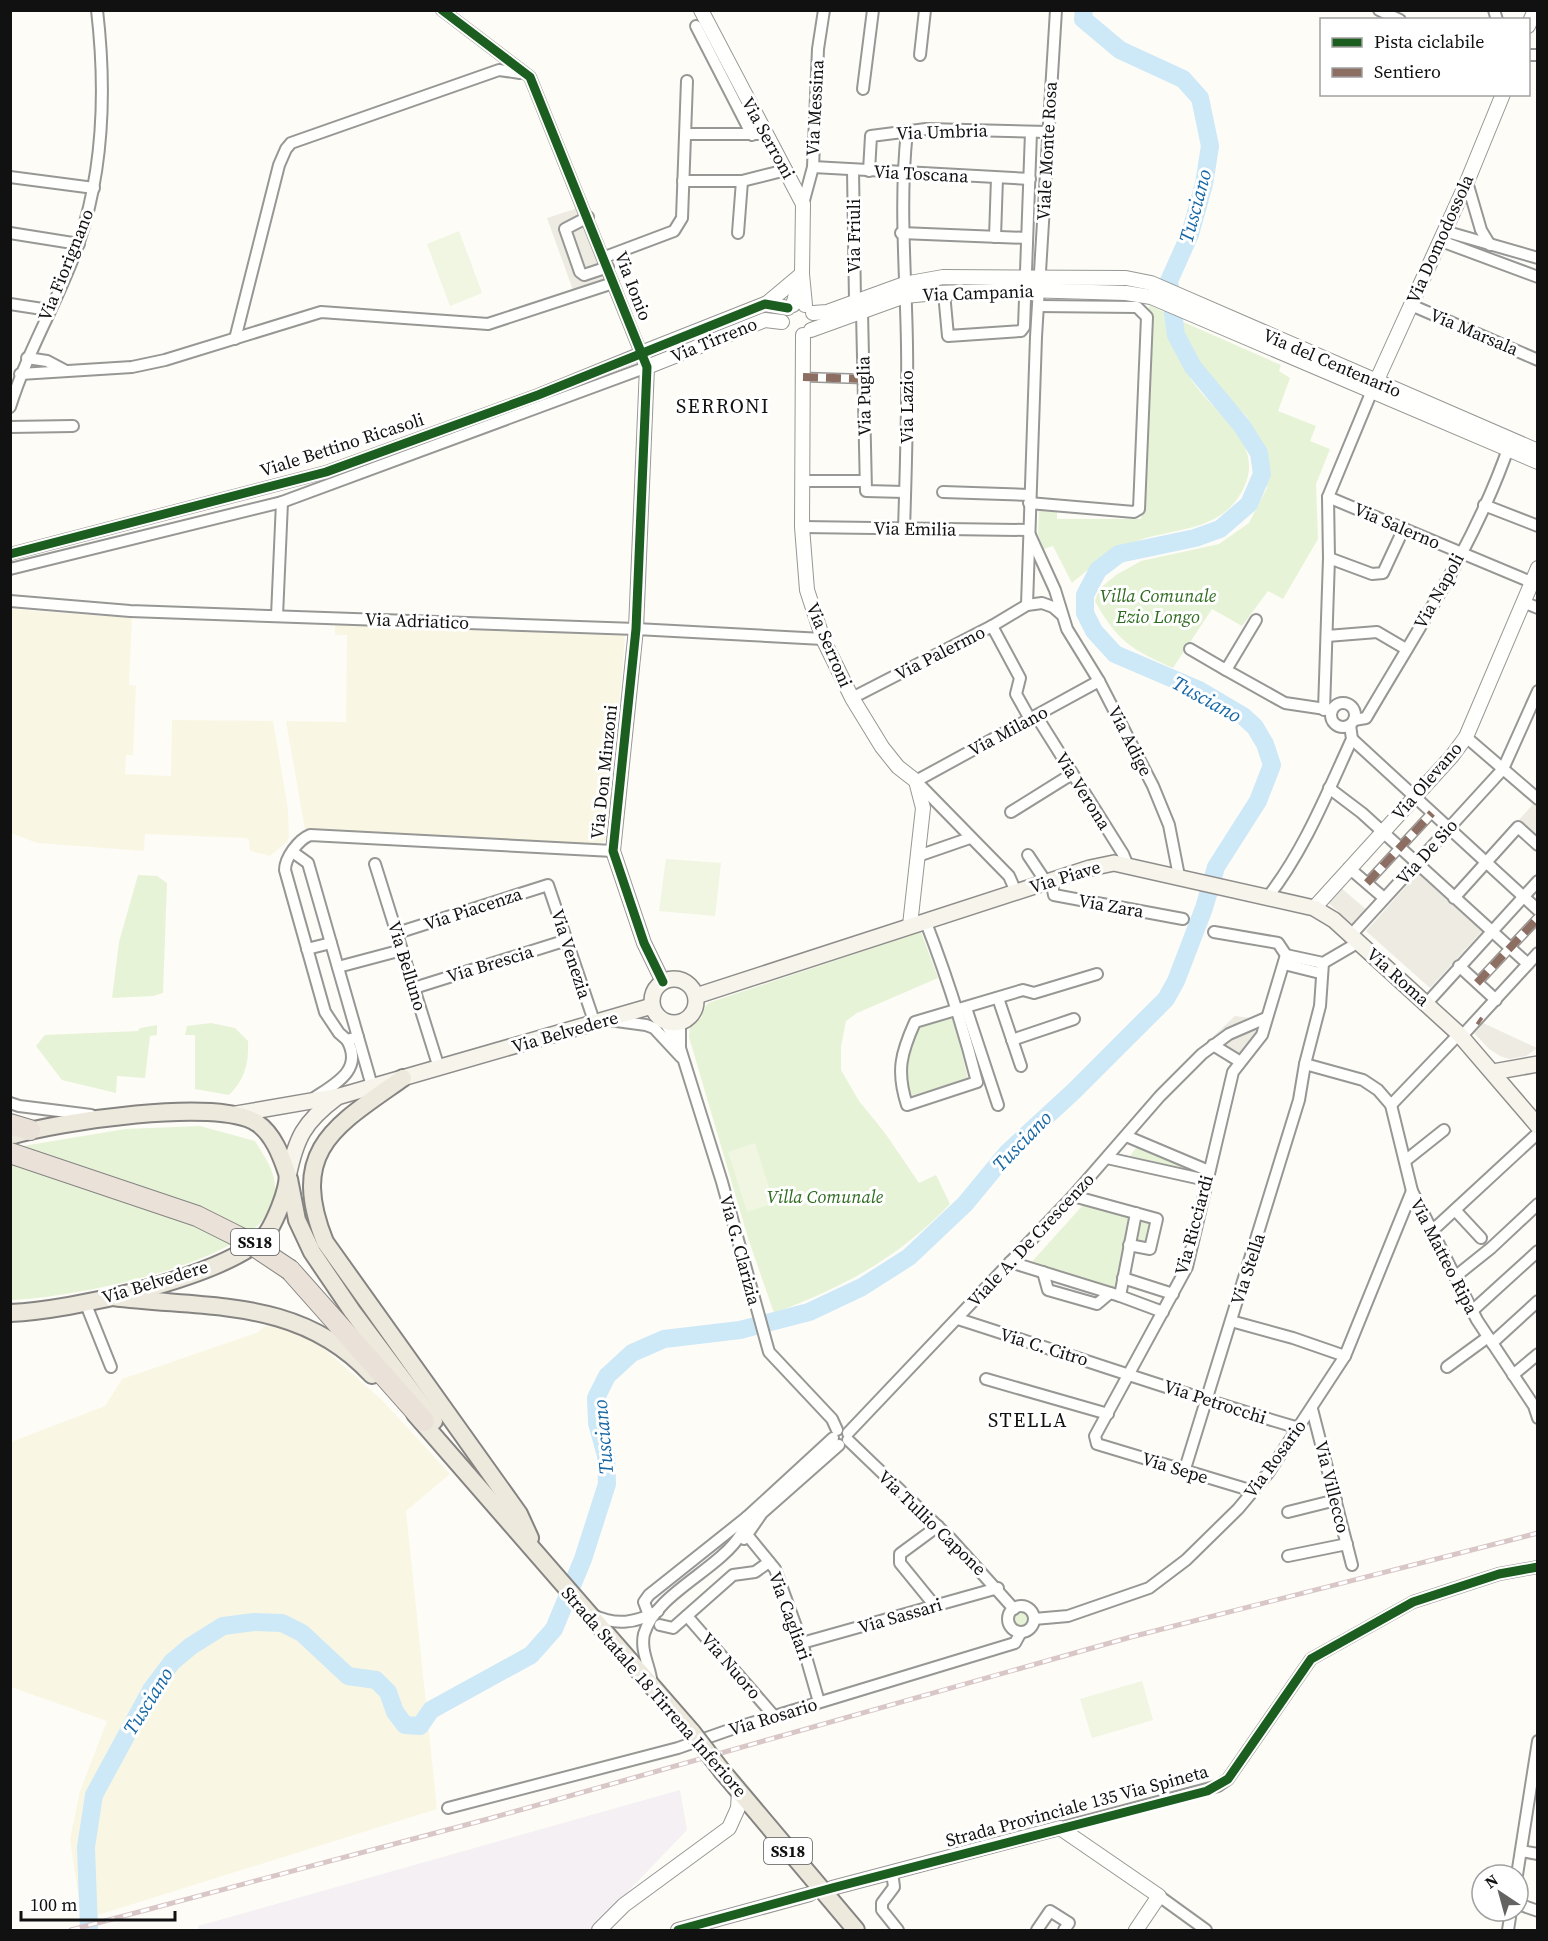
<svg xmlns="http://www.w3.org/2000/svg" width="1548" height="1941" viewBox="0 0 1548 1941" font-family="'Source Serif 4',serif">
<rect width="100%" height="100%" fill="#fdfcf7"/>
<polygon fill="#f5f0f3" points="680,1790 687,1830 591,1930 199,1930 198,1926"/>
<g fill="#f9f7e4">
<polygon points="10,609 132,618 129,685 136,686 133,755 126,755 125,774 171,776 172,720 273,721 288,809 289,837 287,842 270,856 250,851 249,840 246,838 145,834 144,851 37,843 11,833"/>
<polygon points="335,624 625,635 608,839 595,846 305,830 286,721 346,722 347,635 335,635"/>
<polygon points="270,1323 320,1345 383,1401 450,1474 406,1511 437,1809 82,1920 70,1839 80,1791 107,1721 11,1687 11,1442 105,1406 122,1379 256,1333"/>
</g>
<g fill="#e7f3d7">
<path d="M1149,305L1168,314C1169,338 1181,366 1196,386C1220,418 1268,447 1241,493C1220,529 1182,528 1146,538C1119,546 1093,565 1072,583L1053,546L1044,549L1038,534L1039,509L1057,510V519H1141Z"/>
<path d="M1181,321L1281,365L1279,371L1290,378L1278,411L1316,426L1310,441L1330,449L1316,484L1318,539L1283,599L1268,591L1242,626L1212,609L1173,668C1132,650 1117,641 1095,601L1099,589L1116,575L1141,561L1219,544L1249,523L1267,488L1268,453L1247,417L1208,377L1189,348Z"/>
<polygon points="138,875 157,876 167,883 163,993 153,996 112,998 119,942"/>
<path d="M921,932L938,978L857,1013L846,1021L841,1047V1070L859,1101L885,1133L919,1183L936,1175L950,1204C898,1258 844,1287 774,1313L748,1238L689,1037L690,1026L702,1017L701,1012L708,1003Z"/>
<path d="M953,1016L968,1079L910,1096C905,1067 906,1055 917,1027Z"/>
<path d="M211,1023L235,1028L248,1041C249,1063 245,1079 229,1095L195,1089V1035H185L187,1026Z"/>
<polygon points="157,1025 157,1035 150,1036 145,1078 117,1076 116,1093 62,1080 36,1046 45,1035 138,1031 140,1028"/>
<path d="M200,1126L255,1141C266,1159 277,1173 275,1195C270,1262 65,1299 11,1300V1148L125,1129Z"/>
<polygon points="1138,1145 1194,1169 1193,1173 1130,1156"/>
<polygon points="1083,1205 1159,1224 1152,1252 1134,1249 1123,1293 1030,1264"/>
<circle cx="1020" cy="1619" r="7"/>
</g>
<g fill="#f0f6e1">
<polygon points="459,231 482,293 450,306 427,244"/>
<polygon points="666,859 721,863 715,916 659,911"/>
<polygon points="755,1143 774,1203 747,1212 728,1152"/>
<polygon points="1142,1681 1153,1720 1092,1738 1080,1699"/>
</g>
<g fill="#edebe2">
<polygon points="581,207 608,278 573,290 547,218"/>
<polygon points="1535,802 1537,804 1537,841 1517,822"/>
<polygon points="1419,872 1483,930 1430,988 1366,931"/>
<polygon points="1339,886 1368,911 1355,926 1326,901"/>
<polygon points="1235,1016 1272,1021 1268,1036 1242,1068 1204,1045"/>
<polygon points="1481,1022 1511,1036 1537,1048 1526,1056 1509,1059 1500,1056 1489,1049 1473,1032"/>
</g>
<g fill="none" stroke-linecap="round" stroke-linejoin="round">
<polyline stroke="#cde8f7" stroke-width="18" points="89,1930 86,1847 94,1795 151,1690 172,1662 191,1646 223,1626 254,1622 282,1623 302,1633 348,1676 376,1680 388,1692 395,1712 405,1725 420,1726 431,1710 531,1655 554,1629 583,1559 607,1484 606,1456 597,1423 596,1398 607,1376 632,1353 664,1339 740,1330 809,1312 862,1287 909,1257 965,1204 1008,1152 1074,1091 1166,999 1176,981 1204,908 1216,867 1258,801 1272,765 1265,744 1255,727 1243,716 1199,690 1115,654 1094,631 1085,613 1085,595 1098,570 1119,554 1195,538 1220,529 1249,504 1262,474 1259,453 1242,426 1193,367 1176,335 1169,281 1190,234 1204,184 1210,146 1200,98 1183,79 1120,50 1083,19 1084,10"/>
<g stroke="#979795" stroke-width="11">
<g id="pedestrian">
<polyline points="803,377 864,379"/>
<polyline points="1367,883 1432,813"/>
<polyline points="1477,983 1538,918"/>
</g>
</g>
<g stroke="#979795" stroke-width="14">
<g id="minor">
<polyline points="1379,10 1400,20"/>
<polyline points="1494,10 1497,20"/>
<polyline points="696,26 752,135"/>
<polyline points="920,55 925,10"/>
<polyline points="1528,55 1538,55"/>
<polyline points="863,89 873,10"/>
<polyline points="686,134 758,134"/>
<polyline points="813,167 1030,179"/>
<polyline points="853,170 855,301"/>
<polyline points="869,171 871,136 926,129 1048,132"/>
<polyline points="10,177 94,188"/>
<polyline points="683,181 742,181 786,170"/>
<polyline points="1467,182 1481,230 1490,245"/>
<polyline points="803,204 813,167 818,49 824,10"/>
<polyline points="588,217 565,229 580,272 584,275 608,267"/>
<polyline points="1444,231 1538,258"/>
<polyline points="10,233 79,244"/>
<polyline points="738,233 742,181"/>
<polyline points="901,233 1027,238"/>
<polyline points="995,237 997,178"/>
<polyline points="1441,241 1538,277"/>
<polyline points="605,257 674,231 682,218 687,81"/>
<polyline points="944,293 948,336 1021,331 1024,327 1031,132"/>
<polyline points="10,304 49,310"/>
<polyline points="1411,305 1538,360"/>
<polyline points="862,312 866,491 905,492"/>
<polyline points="235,339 279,165 286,149 291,143 499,70 520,73"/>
<polyline points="27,358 47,361 64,370"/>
<polyline points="20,374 132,367 165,360 321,312 488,324 613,283"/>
<path d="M10,407C28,349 60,298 79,242C104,168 106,87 97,10"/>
<polyline points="10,427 73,426"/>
<polyline points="802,481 865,481"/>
<polyline points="943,492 1029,495"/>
<polyline points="1328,497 1531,582"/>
<polyline points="1029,503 1134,512 1139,509 1147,317 1137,307 1038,306"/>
<polyline points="1484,505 1538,526"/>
<polyline points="802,527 1027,530"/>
<path d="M904,529C906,468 908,407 907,346C906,273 899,205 907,131"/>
<polyline points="1029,533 1055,590 1067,629 1099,681 1153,786 1169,825 1179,876"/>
<polyline points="10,554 326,472 538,395 641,353 530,77 442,10"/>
<polyline points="1329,558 1372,574 1383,573 1404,528"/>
<polyline points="10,569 282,502 647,367"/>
<polyline points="10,601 130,611 636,629 823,639"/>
<polyline points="1523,602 1538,608"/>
<polyline points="1027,605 1036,337 1056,10"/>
<polyline points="277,616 282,502"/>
<polyline points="992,626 1020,678 1016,694 1030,719"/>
<polyline points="1327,636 1377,632 1406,649"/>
<polyline points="1190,649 1226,670 1256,620"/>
<polyline points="1226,670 1285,703 1332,710"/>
<polyline points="852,698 992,626 1027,605 1042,603 1053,607 1061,614"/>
<circle cx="1343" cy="715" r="12"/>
<polyline points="1324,710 1329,558 1328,497 1374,386"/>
<polyline points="1037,717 1123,854 1128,866"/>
<path d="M1354,720L1366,718C1418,629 1477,541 1510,443"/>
<polyline points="1466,737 1538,799"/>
<polyline points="1352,739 1538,910"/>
<polyline points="1329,788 1362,813 1528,964"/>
<polyline points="1011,812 1072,774"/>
<polyline points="294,853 308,863 372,1086"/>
<polyline points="1028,855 1046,882"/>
<polyline points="918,856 970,838"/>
<polyline points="375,864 439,1068"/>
<polyline points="1349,868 1384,898"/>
<polyline points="1051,880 1054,895 1183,919"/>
<polyline points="1016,892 1009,876 916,781 1099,681"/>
<path d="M1267,898C1304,851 1327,793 1352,739L1350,725"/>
<polyline points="1454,898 1518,827 1538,845"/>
<path d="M925,920C946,974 963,1026 977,1082L907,1105C896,1071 901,1053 915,1022L1023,990L1034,993L1097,974"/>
<polyline points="1214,932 1278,943 1286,955"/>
<polyline points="397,933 548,885 595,1024"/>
<polyline points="1351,935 1503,769 1538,691"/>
<polyline points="307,949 331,943"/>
<polyline points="1286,955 1323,963 1359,942"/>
<polyline points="1284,964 1320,973"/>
<polyline points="1459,966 1496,1000"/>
<polyline points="338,967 402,950"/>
<polyline points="414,988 567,940"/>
<polyline points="998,998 1021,1066"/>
<polyline points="1427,1003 1538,881"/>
<polyline points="966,1008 998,1105"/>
<polyline points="609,1020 646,1025 654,1028 681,1057"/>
<polyline points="664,1021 679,1046"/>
<polyline points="680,1023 680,1048 722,1182 769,1352 832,1419 837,1430"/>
<path d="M358,1037L347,1040L339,1033L325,1012L285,870C285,858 298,840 310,835L613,851"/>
<polyline points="1461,1037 1538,953"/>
<polyline points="1012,1040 1074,1019"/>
<polyline points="1213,1045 1239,1061"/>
<polyline points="1305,1064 1363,1080 1378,1090 1391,1105 1412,1191 1477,1320 1534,1406 1538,1418"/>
<path d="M314,1098C335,1084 364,1070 347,1040"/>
<polyline points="10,1103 19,1106 91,1115"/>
<polyline points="1391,1105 1459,1034"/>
<polyline points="1126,1136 1209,1171"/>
<polyline points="1107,1158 1206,1180"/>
<polyline points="1405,1161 1444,1130"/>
<polyline points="1073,1196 1157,1219 1150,1249 1129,1245"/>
<polyline points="1455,1210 1481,1238"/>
<polyline points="1433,1230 1538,1133"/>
<polyline points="1010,1262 1120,1296 1163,1312"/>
<polyline points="1043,1272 1048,1290 1097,1304 1110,1293"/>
<polyline points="1456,1276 1491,1248 1538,1204"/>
<polyline points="1123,1278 1173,1294"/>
<polyline points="1120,1296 1136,1213"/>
<polyline points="85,1302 111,1367"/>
<polyline points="1472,1311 1538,1251"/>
<path d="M958,1319C1071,1355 1184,1395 1299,1428"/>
<polyline points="1231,1321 1293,1338 1345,1356"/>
<polyline points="1492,1343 1538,1301"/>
<polyline points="1447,1367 1488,1337"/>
<polyline points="1513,1375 1538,1354"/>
<polyline points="986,1379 1108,1414"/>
<polyline points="1312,1409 1352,1565"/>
<polyline points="848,1433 1073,1196 1160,1096 1202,1054 1229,1034 1266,1018"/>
<polyline points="848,1440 950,1538 1014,1609"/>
<polyline points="1184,1472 1299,1100 1305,1064 1320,1006 1323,963"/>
<polyline points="1253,1491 1097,1444 1095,1436 1187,1267 1233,1072 1262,1035 1286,955"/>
<polyline points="1288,1512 1336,1500"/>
<polyline points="748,1536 775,1569 802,1643 819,1702"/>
<polyline points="744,1539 762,1513 839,1445"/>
<polyline points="1288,1556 1347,1544"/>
<polyline points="935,1606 900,1563 900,1554 938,1526"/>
<circle cx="1021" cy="1619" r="13"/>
<polyline points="647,1610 644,1602 649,1595 747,1517"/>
<path d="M593,1615C616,1626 636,1623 658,1611"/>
<polyline points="687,1616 774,1716"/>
<polyline points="1034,1619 1068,1616 1149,1588 1186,1560 1238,1509 1269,1472 1345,1356 1412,1191"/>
<polyline points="660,1625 673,1628 733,1575 755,1572 769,1562"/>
<polyline points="802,1643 998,1588"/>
<path d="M652,1685C651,1668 640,1652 644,1634C656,1593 719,1570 741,1534C744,1529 745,1522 747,1517L833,1438"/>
<polyline points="448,1808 678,1748 732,1729 1015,1643 1021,1632"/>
<polyline points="1060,1828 1218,1786 1228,1779 1311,1659 1413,1602 1499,1574 1538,1567"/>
<polyline points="1521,1851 1538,1854"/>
<polyline points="892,1872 894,1887 882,1903 882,1910 898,1930"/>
<polyline points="1517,1875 1538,1741"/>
<polyline points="1159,1896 1206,1930"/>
<polyline points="1518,1904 1538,1911"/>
<polyline points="1037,1930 1050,1911 1069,1923 1064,1930"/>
<polyline points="1508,1930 1511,1911"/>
</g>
</g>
<g stroke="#979795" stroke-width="16">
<g id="tertiary">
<polyline points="701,10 803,204 802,274 805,305"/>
<polyline points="1528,26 1535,10"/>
<polyline points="766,304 802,274"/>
<polyline points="793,305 801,276"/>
<polyline points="813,313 827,312 904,284 943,277 1126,278 1151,283 1538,451"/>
<polyline points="811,330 905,296 936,293 1024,290 1126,293 1151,297 1538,462"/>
<polyline points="803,335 802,527 807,590 823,639 852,698 882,747 898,767 916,781 923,808 910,925"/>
<polyline points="647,367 765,320 782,322"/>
<polyline points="1376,382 1467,182 1503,94"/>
<polyline points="1314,908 1452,756 1466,737 1538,568"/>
<polyline points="663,982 644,943 613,851 636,629 647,367 641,353 765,304 788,308"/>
<polyline points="832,1888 1060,1828 1159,1896 1136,1930"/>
<polyline points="599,1930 624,1905 729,1828 738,1808 739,1791"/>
<polyline points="678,1930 810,1894"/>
</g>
</g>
<g stroke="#8e8d8b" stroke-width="18">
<g id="secondary">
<circle cx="674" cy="1001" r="22"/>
<polyline points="696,996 1090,868 1114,863 1314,908 1334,920 1459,1034 1538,1126"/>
<polyline points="1493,1072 1538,1064"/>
<polyline points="236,1114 340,1096 652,1006"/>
<path d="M288,1177C296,1138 304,1122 336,1098"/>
</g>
</g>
<g stroke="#858482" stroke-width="20">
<g id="primary">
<path d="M403,1078C335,1126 288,1150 325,1242L519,1514L530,1538"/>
<path d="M10,1136C57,1122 217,1097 257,1123C273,1134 281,1155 287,1173C291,1186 272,1230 262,1239C214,1279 73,1310 10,1313"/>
<polyline points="289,1179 297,1220 312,1252 352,1311 434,1421"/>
<path d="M113,1297C208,1309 300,1297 372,1375"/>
<polyline points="415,1414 692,1732"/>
<polyline points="722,1771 856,1930"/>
</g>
</g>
<g stroke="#858482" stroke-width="22">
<g id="motorway">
<polyline points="10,1124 30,1130"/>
<polyline points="290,1270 424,1421"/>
</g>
</g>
<use href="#pedestrian" stroke="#fffffe" stroke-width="8"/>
<use href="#minor" stroke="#fffffe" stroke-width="10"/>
<use href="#tertiary" stroke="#fffffe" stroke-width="14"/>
<use href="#secondary" stroke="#f6f4eb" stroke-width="15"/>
<use href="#primary" stroke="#ede9dc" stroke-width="16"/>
<use href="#motorway" stroke="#eae1d8" stroke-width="20"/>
<g stroke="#d9c6c7" stroke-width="5">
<polyline id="rail" points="71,1930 488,1819 1131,1637 1538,1533"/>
</g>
<use href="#rail" stroke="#fff" stroke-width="3" stroke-dasharray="9" stroke-linecap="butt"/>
<g stroke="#858482" stroke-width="20" stroke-linecap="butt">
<polyline id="primary-bridge" points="692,1732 722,1771"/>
</g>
<g stroke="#858482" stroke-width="22" stroke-linecap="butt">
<polyline id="motorway-bridge" points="10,1153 197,1216 245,1240 290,1270"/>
</g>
<use href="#primary-bridge" stroke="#ede9dc" stroke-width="16"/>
<use href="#motorway-bridge" stroke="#eae1d8" stroke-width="20"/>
<g stroke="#8d6e63" stroke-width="8" stroke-dasharray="15 8" stroke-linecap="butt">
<polyline points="803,377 864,379"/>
<polyline points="1367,883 1432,813"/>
<polyline points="1477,983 1538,918"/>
<polyline points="1478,1020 1481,1022"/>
</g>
<g stroke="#fff" stroke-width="13">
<g id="cycleway">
<polyline points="442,10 530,77 647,367 636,629 613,851 644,943 663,982"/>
<polyline points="10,554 326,472 538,395 765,304 788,308"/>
<polyline points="678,1930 832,1888 1207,1791 1228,1779 1311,1659 1413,1602 1499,1574 1538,1567"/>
</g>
</g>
<use href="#cycleway" stroke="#1b5e20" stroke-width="9"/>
</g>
<g text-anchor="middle" stroke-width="6" stroke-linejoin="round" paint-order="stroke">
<g fill="#fff" stroke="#585858" stroke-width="1.5">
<rect x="231" y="1229" width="48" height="26" rx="4.5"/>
<rect x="764" y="1838" width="48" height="26" rx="4.5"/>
</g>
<g font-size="16" font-weight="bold" fill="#111">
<text x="255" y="1248">SS18</text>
<text x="788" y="1857">SS18</text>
</g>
<g font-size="18" fill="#111" stroke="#fff">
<text transform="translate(815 108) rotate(-87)" y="6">Via Messina</text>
<text transform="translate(942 132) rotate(-2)" y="6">Via Umbria</text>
<text transform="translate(768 138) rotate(61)" y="6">Via Serroni</text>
<text transform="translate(1047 151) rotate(-87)" y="6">Viale Monte Rosa</text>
<text transform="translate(921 174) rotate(3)" y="6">Via Toscana</text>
<text transform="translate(854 236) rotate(-90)" y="6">Via Friuli</text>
<text transform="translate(1440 239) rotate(-66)" y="6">Via Domodossola</text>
<text transform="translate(66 265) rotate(-68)" y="6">Via Fiorignano</text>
<text transform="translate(633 286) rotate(69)" y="6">Via Ionio</text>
<text transform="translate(978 293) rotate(-2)" y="6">Via Campania</text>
<text transform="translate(1474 332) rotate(23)" y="6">Via Marsala</text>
<text transform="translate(714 340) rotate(-22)" y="6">Via Tirreno</text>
<text transform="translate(1332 363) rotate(23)" y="6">Via del Centenario</text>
<text transform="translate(864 396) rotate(-91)" y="6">Via Puglia</text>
<text transform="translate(907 407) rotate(-90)" y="6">Via Lazio</text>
<text transform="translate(342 445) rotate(-18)" y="6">Viale Bettino Ricasoli</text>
<text transform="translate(1397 526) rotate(23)" y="6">Via Salerno</text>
<text transform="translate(915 529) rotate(1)" y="6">Via Emilia</text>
<text transform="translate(1439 591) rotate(-61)" y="6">Via Napoli</text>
<text transform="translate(417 621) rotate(2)" y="6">Via Adriatico</text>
<text transform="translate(829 645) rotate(67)" y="6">Via Serroni</text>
<text transform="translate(940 653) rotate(-27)" y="6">Via Palermo</text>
<text transform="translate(1008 731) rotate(-28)" y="6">Via Milano</text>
<text transform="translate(1130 741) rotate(63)" y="6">Via Adige</text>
<text transform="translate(604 772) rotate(-84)" y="6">Via Don Minzoni</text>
<text transform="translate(1427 781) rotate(-49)" y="6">Via Olevano</text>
<text transform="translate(1083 791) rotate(58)" y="6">Via Verona</text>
<text transform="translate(1427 852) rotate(-48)" y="6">Via De Sio</text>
<text transform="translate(1065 877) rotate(-17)" y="6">Via Piave</text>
<text transform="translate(1111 906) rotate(10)" y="6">Via Zara</text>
<text transform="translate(473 909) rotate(-18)" y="6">Via Piacenza</text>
<text transform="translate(571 954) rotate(72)" y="6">Via Venezia</text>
<text transform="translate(490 964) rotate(-17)" y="6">Via Brescia</text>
<text transform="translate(407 966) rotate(73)" y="6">Via Belluno</text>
<text transform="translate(1398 977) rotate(42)" y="6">Via Roma</text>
<text transform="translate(565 1032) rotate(-16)" y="6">Via Belvedere</text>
<text transform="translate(1194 1225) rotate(-75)" y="6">Via Ricciardi</text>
<text transform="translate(1031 1240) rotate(-47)" y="6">Viale A. De Crescenzo</text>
<text transform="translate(740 1250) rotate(75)" y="6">Via G. Clarizia</text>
<text transform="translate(1444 1256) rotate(63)" y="6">Via Matteo Ripa</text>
<text transform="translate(1248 1269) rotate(-72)" y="6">Via Stella</text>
<text transform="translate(155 1282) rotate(-17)" y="6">Via Belvedere</text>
<text transform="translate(1044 1347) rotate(17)" y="6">Via C. Citro</text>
<text transform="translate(1215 1402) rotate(18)" y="6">Via Petrocchi</text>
<text transform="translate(1275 1459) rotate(-54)" y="6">Via Rosario</text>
<text transform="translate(1175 1468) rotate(17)" y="6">Via Sepe</text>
<text transform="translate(1332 1487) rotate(76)" y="6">Via Villecco</text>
<text transform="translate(932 1523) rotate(44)" y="6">Via Tullio Capone</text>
<text transform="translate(790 1616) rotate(70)" y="6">Via Cagliari</text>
<text transform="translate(900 1616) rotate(-16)" y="6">Via Sassari</text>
<text transform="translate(731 1666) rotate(49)" y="6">Via Nuoro</text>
<text transform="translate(654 1692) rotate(49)" y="6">Strada Statale 18 Tirrena Inferiore</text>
<text transform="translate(773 1717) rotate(-17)" y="6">Via Rosario</text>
<text transform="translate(1077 1806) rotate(-15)" y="6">Strada Provinciale 135 Via Spineta</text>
</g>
<g font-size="18" font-style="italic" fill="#2f6b1f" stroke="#fff">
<text x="1158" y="602">Villa Comunale<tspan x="1158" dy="21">Ezio Longo</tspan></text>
<text x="825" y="1203">Villa Comunale</text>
</g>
<g font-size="20" font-style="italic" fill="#1768a6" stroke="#fff">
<text transform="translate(1195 206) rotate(-75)" y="7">Tusciano</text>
<text transform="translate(1207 699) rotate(29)" y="7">Tusciano</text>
<text transform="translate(1022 1141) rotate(-46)" y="7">Tusciano</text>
<text transform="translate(603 1437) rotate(-95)" y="7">Tusciano</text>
<text transform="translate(148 1701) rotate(-58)" y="7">Tusciano</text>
</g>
<g font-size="20" letter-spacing="1.5" fill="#111" stroke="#fff">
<text x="723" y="413">SERRONI</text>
<text x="1028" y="1427">STELLA</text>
</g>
</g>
<rect width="1548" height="1941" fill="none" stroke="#111111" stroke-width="24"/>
<rect x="1320" y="18" width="210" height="78" fill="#ffffff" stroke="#a0a0a0" stroke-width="1.5"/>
<rect x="1332" y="38" width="30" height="9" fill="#1b5e20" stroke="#a0a0a0" stroke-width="1.5"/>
<text x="1374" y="48" font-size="18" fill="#111111">Pista ciclabile</text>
<rect x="1332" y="68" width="30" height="9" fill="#8d6e63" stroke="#a0a0a0" stroke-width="1.5"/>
<text x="1374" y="78" font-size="18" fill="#111111">Sentiero</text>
<g transform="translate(1500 1893) rotate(324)"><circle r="28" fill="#ffffff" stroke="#a0a0a0" stroke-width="1.5"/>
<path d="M0-4.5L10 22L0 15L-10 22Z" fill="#646362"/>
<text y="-9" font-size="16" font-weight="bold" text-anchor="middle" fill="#111111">N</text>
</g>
<path d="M21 1911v9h154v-9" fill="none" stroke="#111111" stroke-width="3"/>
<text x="30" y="1911" font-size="18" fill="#111111" stroke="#ffffff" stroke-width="4.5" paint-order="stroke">100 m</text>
</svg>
